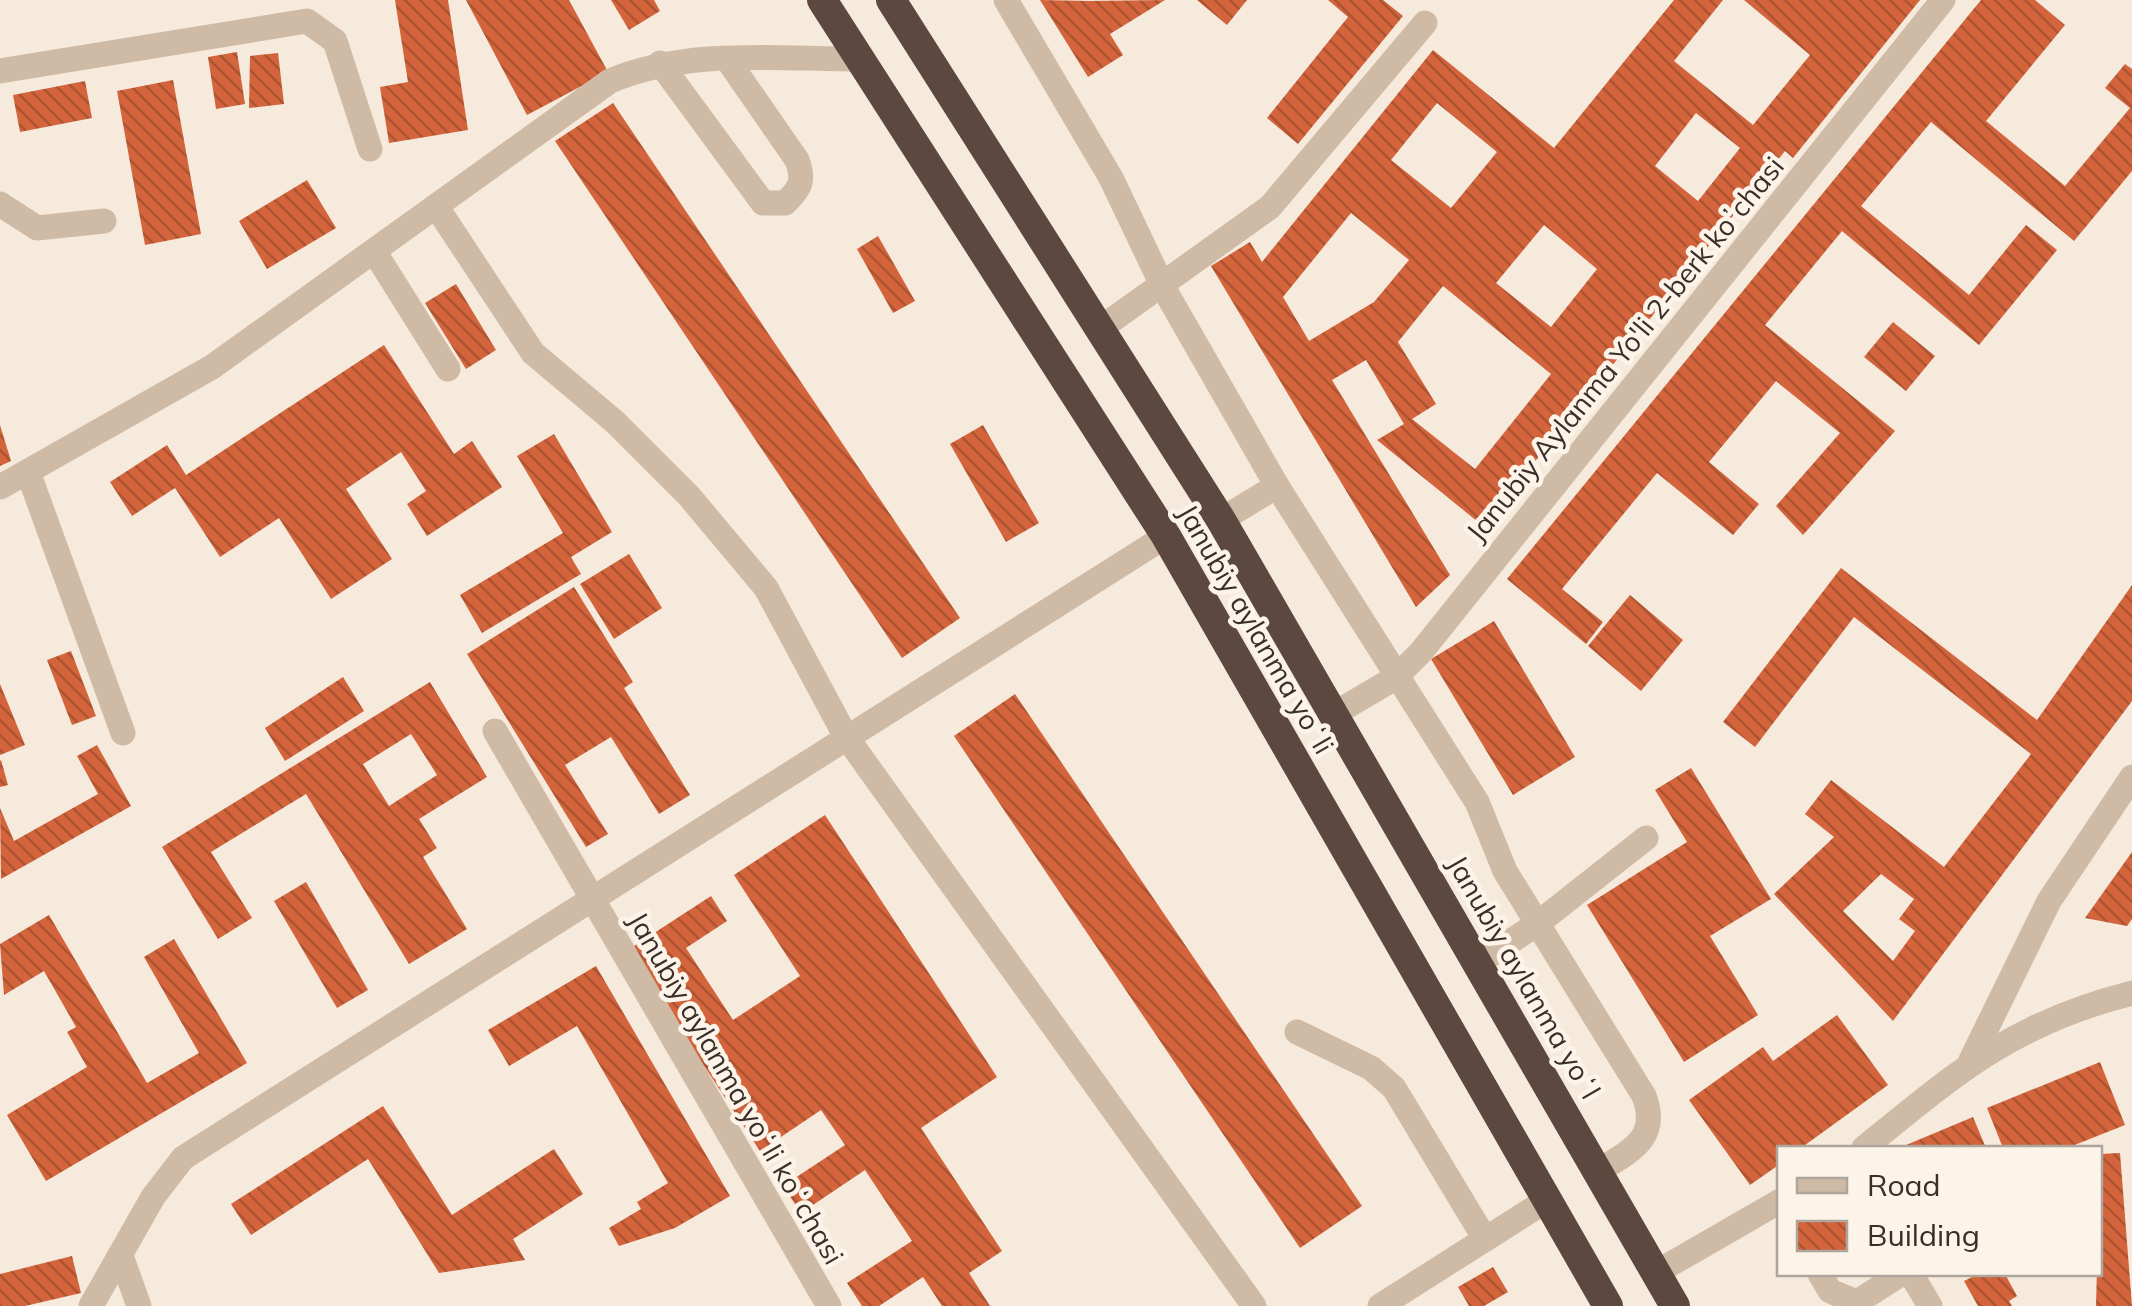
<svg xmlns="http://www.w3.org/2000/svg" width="2132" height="1306" viewBox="0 0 2132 1306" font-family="Mulish,sans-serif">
<defs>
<pattern id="building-back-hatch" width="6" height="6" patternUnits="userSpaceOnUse" patternTransform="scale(2.5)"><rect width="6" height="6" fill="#d3643c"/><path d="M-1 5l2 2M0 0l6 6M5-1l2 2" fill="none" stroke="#ac5332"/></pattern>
</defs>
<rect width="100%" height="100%" fill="#f5eadc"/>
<g fill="url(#building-back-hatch)" fill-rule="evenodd">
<polygon points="395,0 448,0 468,130 389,143 380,87 408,82"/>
<polygon points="466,0 569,0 608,72 527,115"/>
<polygon points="611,0 654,0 660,11 629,30"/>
<polygon points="1040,0 1089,1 1165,0 1110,34 1123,55 1088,77"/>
<polygon points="1197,0 1247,0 1227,25"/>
<polygon points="1328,0 1383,0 1403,16 1298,144 1267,118 1348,17"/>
<path d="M1674,0H1723L1674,61L1753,125L1810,55L1744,0H1920L1793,158L1785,151L1483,526L1377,440L1404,424L1366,360L1332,380L1450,575L1416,607L1211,266L1250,242L1262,262L1433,50L1554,148ZM1437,103L1497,152L1451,208L1391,160ZM1696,113L1740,148L1698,201L1655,166ZM1351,213L1409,260L1374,302L1309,341L1283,297ZM1544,225L1597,269L1551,327L1496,283ZM1443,286L1551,374L1475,469L1412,419L1436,404L1398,342Z"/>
<polygon points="1981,0 2035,0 2065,25 1986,121 2065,186 2130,108 2105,88 2125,64 2132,69 2132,171 2074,241 1931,122 1861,206 1969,295 2026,225 2057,250 1979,345 1842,231 1765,325 1895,431 1803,535 1776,506 1840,433 1776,381 1709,462 1759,504 1733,535 1657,473 1562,589 1603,622 1586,644 1507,579"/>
<polygon points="237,52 245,104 216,109 208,57"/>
<polygon points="278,53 284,104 249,108 250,56"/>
<polygon points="173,80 201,234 145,245 117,91"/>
<polygon points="85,81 92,118 20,132 13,95"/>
<polygon points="613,103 960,618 902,658 555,141"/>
<polygon points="307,180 336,228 267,269 239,221"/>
<polygon points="878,236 915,301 893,313 857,249"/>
<polygon points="456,284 496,350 466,369 425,303"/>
<polygon points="1893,322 1935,356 1906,391 1864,357"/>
<polygon points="384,345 454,454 472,441 502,487 427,536 407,504 426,491 401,452 346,489 392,559 331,599 279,518 220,557 175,488 132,516 110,482 167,445 186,475"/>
<polygon points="0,425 11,461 0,466"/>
<polygon points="983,425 1039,523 1006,542 950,444"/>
<polygon points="554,434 612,532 571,557 581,574 482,633 460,595 563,533 517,456"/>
<polygon points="629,554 662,608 614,639 580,584"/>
<path d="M1841,568L2037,720L2132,585V701L1893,1021L1774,894L1834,837L1805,814L1831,780L1944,867L2031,754L1854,617L1755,747L1723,722ZM1881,874L1914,899L1899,919L1915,931L1893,961L1843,911Z"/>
<polygon points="574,587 633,682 624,688 690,795 659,814 611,737 565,765 608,834 586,847 467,654"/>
<polygon points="1630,595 1683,640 1641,691 1588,646"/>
<polygon points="1494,621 1575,757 1513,795 1431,659"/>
<polygon points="71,651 96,716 72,725 47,660"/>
<polygon points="343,677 364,711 285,761 265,728"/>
<path d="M430,682L487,777L419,819L437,848L423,857L467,929L409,964L306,794L211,852L252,918L218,939L162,847ZM411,734L437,775L389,806L363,764Z"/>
<polygon points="0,684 25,745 0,755"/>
<polygon points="1015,694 1362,1206 1300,1248 954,736"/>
<polygon points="97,745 131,806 1,879 0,808 14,841 98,794 77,756"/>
<polygon points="1,760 8,785 0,787 0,761"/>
<polygon points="1691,768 1771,899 1710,936 1758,1015 1684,1062 1587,905 1687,842 1655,790"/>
<polygon points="825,815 997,1077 921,1128 1002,1251 969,1273 990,1306 942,1306 923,1277 879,1306 862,1306 847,1283 912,1241 865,1170 801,1213 783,1186 845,1145 821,1110 760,1151 628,950 711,896 727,921 686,948 733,1020 800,976 734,875"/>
<polygon points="2132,852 2132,919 2127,926 2085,918"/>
<polygon points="306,882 368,990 337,1008 274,901"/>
<polygon points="49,915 147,1083 199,1053 144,957 174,939 247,1063 46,1181 7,1115 87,1067 67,1032 76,1027 44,971 4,995 0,944"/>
<polygon points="596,966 730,1196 675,1228 619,1246 609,1228 641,1209 637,1202 668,1183 577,1026 509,1066 488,1030"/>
<polygon points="1837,1015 1888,1085 1801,1148 1780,1148 1780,1164 1750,1185 1689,1100 1763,1047 1773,1061"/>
<polygon points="2100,1062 2125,1125 2067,1148 2003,1148 1987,1108"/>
<polygon points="383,1106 452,1215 554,1149 583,1194 513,1239 525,1260 439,1273 368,1159 251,1235 231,1204"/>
<polygon points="1973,1117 1986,1148 1899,1148"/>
<polygon points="2120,1153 2132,1306 2096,1306 2100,1154"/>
<polygon points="72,1256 81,1293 25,1306 0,1306 0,1274"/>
<polygon points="1493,1267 1508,1292 1484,1306 1469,1306 1458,1287"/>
<polygon points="1978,1274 2005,1274 2017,1296 2009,1301 2012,1306 1978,1306 1964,1281"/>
</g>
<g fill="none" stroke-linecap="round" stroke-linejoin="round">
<g stroke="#cfbaa6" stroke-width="25">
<path d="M1006,0L1111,178L1163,287L1277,486L1477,802L1505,871L1644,1096C1660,1138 1631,1151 1598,1171"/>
<path d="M660,63L763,203H785C800,189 805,181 797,160L727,59"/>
<polyline points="0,71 307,21 335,41 370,149"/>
<polyline points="0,204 37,228 104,221"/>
<polyline points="436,206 533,353 615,422 689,496 766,588 845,735 1254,1306"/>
<polyline points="374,251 448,369"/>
<polyline points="1101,328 1270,207 1425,23"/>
<polyline points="28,472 123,733"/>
<path d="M0,487L212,367L610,81C689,48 776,59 860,59"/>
<polyline points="1221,520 1277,486"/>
<polyline points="1334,714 1395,678 1421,652 1943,0"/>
<polyline points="495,731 829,1306"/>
<polyline points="1478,963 1537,924 1646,838"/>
<polyline points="1297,1032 1371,1068 1394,1088 1485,1239"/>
<polyline points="1971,1060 2049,901 2132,777"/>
<path d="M1864,1148C1956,1073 2013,1023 2132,993"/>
<polyline points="121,1256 139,1306"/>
<polyline points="1657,1272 1780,1201"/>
<polyline points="1820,1274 1830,1291 1857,1302 1901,1274"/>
<polyline points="1911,1274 1930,1306"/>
<polyline points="91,1306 153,1197 183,1158 1166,536"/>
<polyline points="1380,1306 1547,1200"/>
</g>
<g stroke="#5c483e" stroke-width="30">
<polyline points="822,0 1166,536 1608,1306"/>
<polyline points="891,0 1221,520 1675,1306"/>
</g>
</g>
<g text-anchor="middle" stroke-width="9" stroke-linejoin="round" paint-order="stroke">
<g font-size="28" fill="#3a2e28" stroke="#fcf4e9">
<text transform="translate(1625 349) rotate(-51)" y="10">Janubiy Аylanma Yo'li 2-berk koʼchasi</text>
<text transform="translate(1256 629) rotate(60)" y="10">Janubiy aylanma yoʻli</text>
<text transform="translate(1524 977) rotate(60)" y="10">Janubiy aylanma yoʻl</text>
<text transform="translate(736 1088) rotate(60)" y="10">Janubiy aylanma yoʻli koʻchasi</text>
</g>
</g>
<rect x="1777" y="1146" width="325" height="130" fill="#fcf4e9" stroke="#aea59c" stroke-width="2.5"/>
<rect x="1797" y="1178" width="50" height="15" fill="#cfbaa6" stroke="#aea59c" stroke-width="2.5"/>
<text x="1867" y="1196" font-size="30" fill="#3a2e28">Road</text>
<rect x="1797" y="1221" width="50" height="30" fill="url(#building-back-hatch)" stroke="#aea59c" stroke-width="2.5"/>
<text x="1867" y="1246" font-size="30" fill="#3a2e28">Building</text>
</svg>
